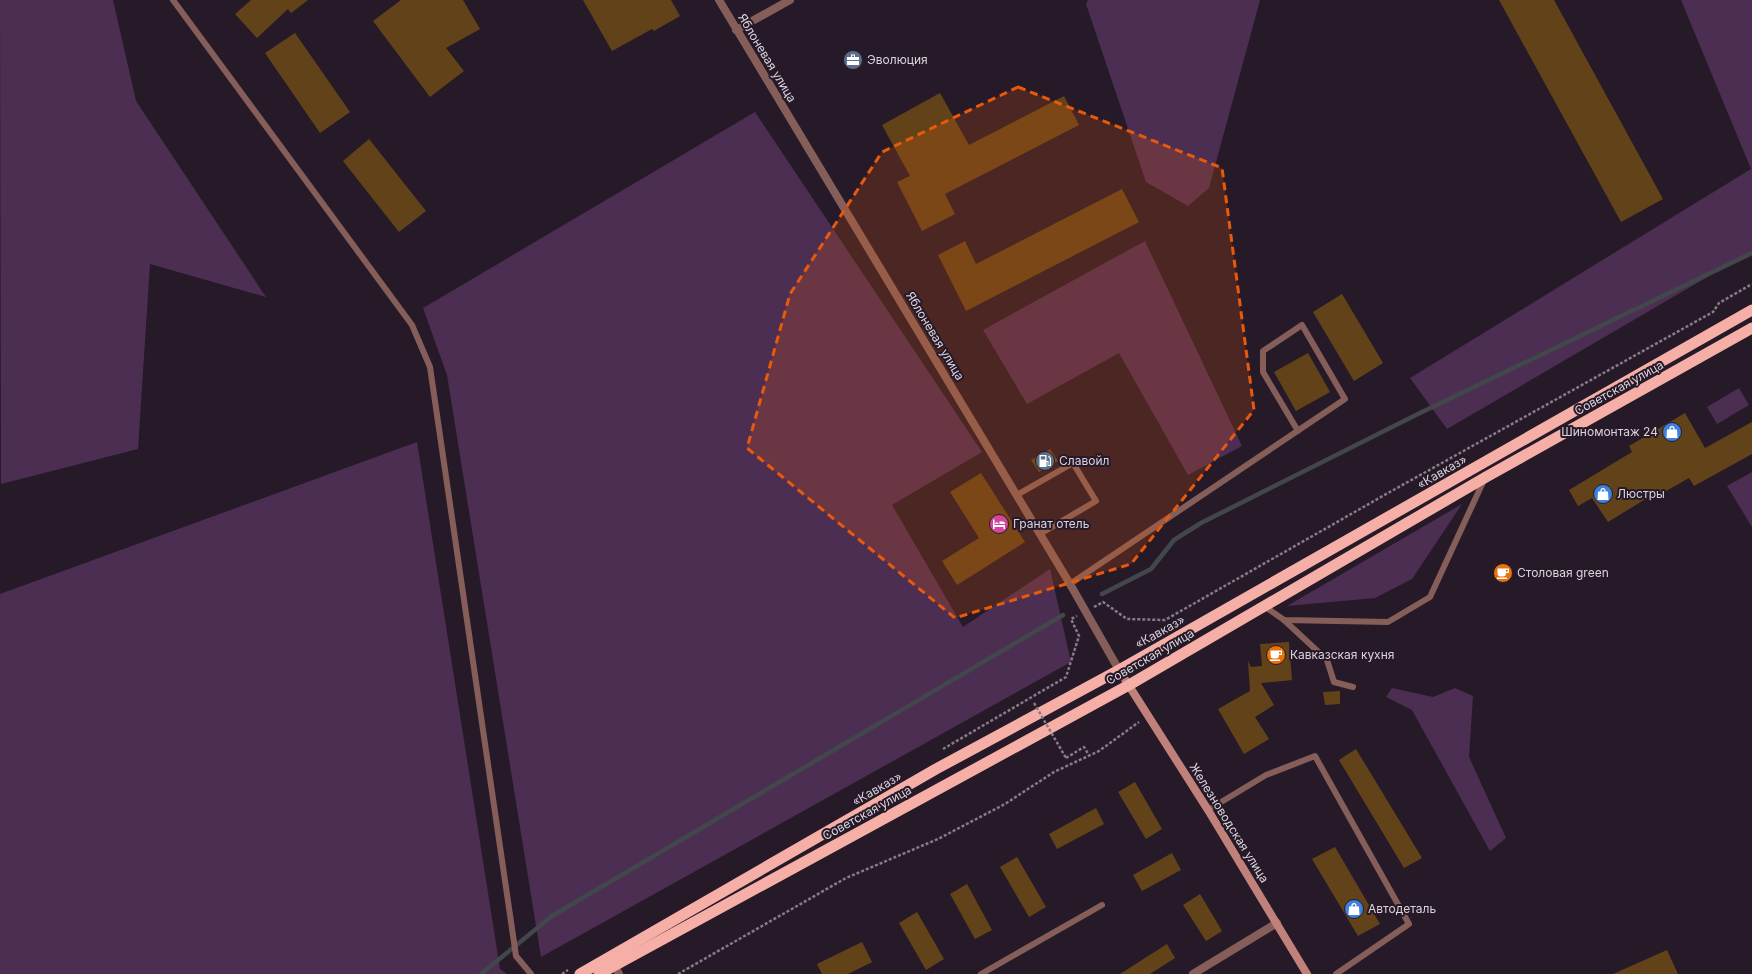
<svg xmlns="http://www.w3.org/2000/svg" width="1752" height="974" viewBox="0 0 1752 974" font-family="Inter,sans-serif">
<rect width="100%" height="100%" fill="#261a28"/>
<g fill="#4c2e52">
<polygon points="0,0 113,0 136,101 266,297 150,264 138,449 1,484"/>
<polygon points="1088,0 1260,0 1209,188 1188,206 1146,182 1086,4"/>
<polygon points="1681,0 1752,0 1752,251 1447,429 1410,378 1751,169"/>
<polygon points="755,112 982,452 892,505 963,627 1050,569 1071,662 541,957 447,375 423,308"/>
<polygon points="1145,241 1242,446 1188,475 1119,353 1027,404 983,330"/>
<polygon points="1739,388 1749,405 1717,424 1707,407"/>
<polygon points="417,442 500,969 507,974 0,974 0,594"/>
<polygon points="1752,472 1752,527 1727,486"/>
<polygon points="1462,504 1412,579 1375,598 1287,606"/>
<polygon points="1392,688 1433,697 1455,688 1473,696 1469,757 1506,838 1490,851 1412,710 1386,697"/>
</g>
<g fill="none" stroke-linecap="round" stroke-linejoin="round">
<g stroke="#42474b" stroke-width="4.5">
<polyline points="1102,594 1151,569 1174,540 1201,523 1420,413 1752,253"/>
<polyline points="481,974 552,916 1063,615"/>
</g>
</g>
<g fill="#624319">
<polygon points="251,0 308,0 291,13 288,9 257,38 235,14"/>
<polygon points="401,0 463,0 480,29 446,48 464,71 430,97 373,21"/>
<polygon points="583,0 671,0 680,16 654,31 652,29 612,51"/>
<polygon points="1499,0 1554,0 1663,199 1621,222"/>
<polygon points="295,33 350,112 320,133 265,53"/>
<polygon points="940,93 969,145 1064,96 1079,125 945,194 955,214 922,231 897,182 910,176 882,125"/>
<polygon points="369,139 426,211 399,232 343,161"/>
<polygon points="1122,189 1139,222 966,311 938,255 965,241 976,264"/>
<polygon points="1342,294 1383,363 1354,381 1313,312"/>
<polygon points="1308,353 1330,392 1296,411 1274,372"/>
<polygon points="1685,413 1705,448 1752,422 1752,454 1694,486 1689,478 1659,495 1657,492 1608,522 1592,498 1578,506 1569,490 1632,452 1629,446"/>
<polygon points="1050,449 1058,461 1039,472 1031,460"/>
<polygon points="981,473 1025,542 957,585 942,561 979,538 950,492"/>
<polygon points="1289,642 1292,680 1261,683 1274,705 1255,717 1269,739 1244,754 1218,709 1250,691 1248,661 1251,667 1262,666 1260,644"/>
<polygon points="1340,691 1340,704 1325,705 1323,692"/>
<polygon points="1356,749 1422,858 1404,868 1339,760"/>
<polygon points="1135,782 1162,829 1146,839 1118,792"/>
<polygon points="1096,808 1104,824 1057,849 1049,834"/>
<polygon points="1335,847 1380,924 1358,936 1312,859"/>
<polygon points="1172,853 1181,870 1142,891 1133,875"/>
<polygon points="1017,857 1046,907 1029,917 1000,867"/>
<polygon points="967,884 992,930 975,939 950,894"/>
<polygon points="1200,894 1222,931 1206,941 1183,905"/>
<polygon points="917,912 944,959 926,970 899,923"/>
<polygon points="862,942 872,962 848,974 822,974 817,964"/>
<polygon points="1167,944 1175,958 1150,974 1120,974"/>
<polygon points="1667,950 1678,974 1613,974"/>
</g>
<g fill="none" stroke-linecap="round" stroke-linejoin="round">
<g stroke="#867c88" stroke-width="2.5" stroke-dasharray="3 2" stroke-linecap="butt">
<polyline points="1094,607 1103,602 1127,619 1165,620 1388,493 1713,312 1719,303 1752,284"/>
<polyline points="943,749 1066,677 1079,636 1071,619 1077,616"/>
<polyline points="1066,758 1084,747 1089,755"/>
<polyline points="562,974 568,970"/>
<polyline points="678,974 846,878 938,839 1005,804 1054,772 1099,751 1139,722"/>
</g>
<g stroke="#855e59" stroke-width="6">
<polyline points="173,0 412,325 430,367 516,956 531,974"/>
<polyline points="1017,495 1073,463 1096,501 1040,534"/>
<polyline points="1070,584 1345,399 1302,325 1263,351 1263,372 1298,431"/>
<polyline points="1264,606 1284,620 1388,622 1430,597 1484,480"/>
<polyline points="1284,620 1327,660 1334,682 1353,687"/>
<polyline points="1208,810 1266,775 1315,756 1409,924 1336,974"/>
<polyline points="981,974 1102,905"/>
</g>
<g stroke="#855e59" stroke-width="8">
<polyline points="736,30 790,0"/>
<polyline points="615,966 619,974"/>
<polyline points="1193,974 1277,923"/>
</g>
<polyline stroke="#855e59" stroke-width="8" points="719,0 1070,584 1119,670"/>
<polyline stroke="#c0817a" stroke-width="8" points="1119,670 1208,810 1307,974"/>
<g stroke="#f6afa7" stroke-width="11">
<polyline points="580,974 936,769 1119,670 1752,310"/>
<polyline points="599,974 1129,685 1486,477 1752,328"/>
</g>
<polyline stroke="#867c88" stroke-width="2.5" stroke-dasharray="3 2" stroke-linecap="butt" points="1034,703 1066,758"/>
</g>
<path fill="#e8590c" fill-opacity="0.2" stroke="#e8590c" stroke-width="3" stroke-dasharray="8 5" stroke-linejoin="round" d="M1018,87L1222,168L1254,410L1131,564L955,618L747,448L790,294L882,152Z"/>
<defs>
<g id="office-disc" transform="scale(1)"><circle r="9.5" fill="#5c6f8a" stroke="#261a28"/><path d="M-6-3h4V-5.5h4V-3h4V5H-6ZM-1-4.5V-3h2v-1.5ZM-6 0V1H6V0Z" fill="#fff"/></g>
<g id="shop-disc" transform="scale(1)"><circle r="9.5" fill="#3f7fe0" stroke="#261a28"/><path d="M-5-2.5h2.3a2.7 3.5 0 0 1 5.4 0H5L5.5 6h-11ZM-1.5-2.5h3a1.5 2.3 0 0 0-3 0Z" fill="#fff"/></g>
<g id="fuel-disc" transform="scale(1)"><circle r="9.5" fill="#5c6f8a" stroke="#261a28"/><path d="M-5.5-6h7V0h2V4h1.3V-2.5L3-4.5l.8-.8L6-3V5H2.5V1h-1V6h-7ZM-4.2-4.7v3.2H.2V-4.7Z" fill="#fff"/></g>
<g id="hotel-disc" transform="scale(1)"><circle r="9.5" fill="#d1479c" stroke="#261a28"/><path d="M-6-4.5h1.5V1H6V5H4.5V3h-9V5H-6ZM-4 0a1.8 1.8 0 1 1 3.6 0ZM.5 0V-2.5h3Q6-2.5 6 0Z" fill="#fff"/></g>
<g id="cafe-disc" transform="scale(1)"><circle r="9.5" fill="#e8710a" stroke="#261a28"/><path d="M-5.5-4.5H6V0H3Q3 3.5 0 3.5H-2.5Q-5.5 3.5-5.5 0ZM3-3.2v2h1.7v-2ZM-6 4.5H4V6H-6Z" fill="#fff"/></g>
</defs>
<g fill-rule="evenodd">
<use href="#office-disc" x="853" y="60"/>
<use href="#shop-disc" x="1672" y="432"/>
<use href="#fuel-disc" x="1045" y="461"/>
<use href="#shop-disc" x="1603" y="494"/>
<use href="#hotel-disc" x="999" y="524"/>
<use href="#cafe-disc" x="1503" y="573"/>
<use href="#cafe-disc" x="1276" y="655"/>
<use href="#shop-disc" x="1354" y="909"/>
</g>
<g text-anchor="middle" stroke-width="4" stroke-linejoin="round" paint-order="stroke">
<g font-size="12" fill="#dbd3dd" stroke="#261a28">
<text transform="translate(767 58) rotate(59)" y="4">Яблоневая улица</text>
<text transform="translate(935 336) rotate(59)" y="4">Яблоневая улица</text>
<text transform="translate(1619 388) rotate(-29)" y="4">Советская улица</text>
<text transform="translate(1442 472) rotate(-30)" y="4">«Кавказ»</text>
<text transform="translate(1160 632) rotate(-29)" y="4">«Кавказ»</text>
<text transform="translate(1150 657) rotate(-30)" y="4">Советская улица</text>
<text transform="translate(877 789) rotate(-30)" y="4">«Кавказ»</text>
<text transform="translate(867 813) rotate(-29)" y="4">Советская улица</text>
<text transform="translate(1229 823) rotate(58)" y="4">Железноводская улица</text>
</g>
<g font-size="12" fill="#dbd3dd" stroke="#261a28" text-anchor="start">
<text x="867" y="64">Эволюция</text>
<text x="1658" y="436" text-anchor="end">Шиномонтаж 24</text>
<text x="1059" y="465">Славойл</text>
<text x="1617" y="498">Люстры</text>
<text x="1013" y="528">Гранат отель</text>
<text x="1517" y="577">Столовая green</text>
<text x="1290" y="659">Кавказская кухня</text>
<text x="1368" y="913">Автодеталь</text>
</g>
</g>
</svg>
